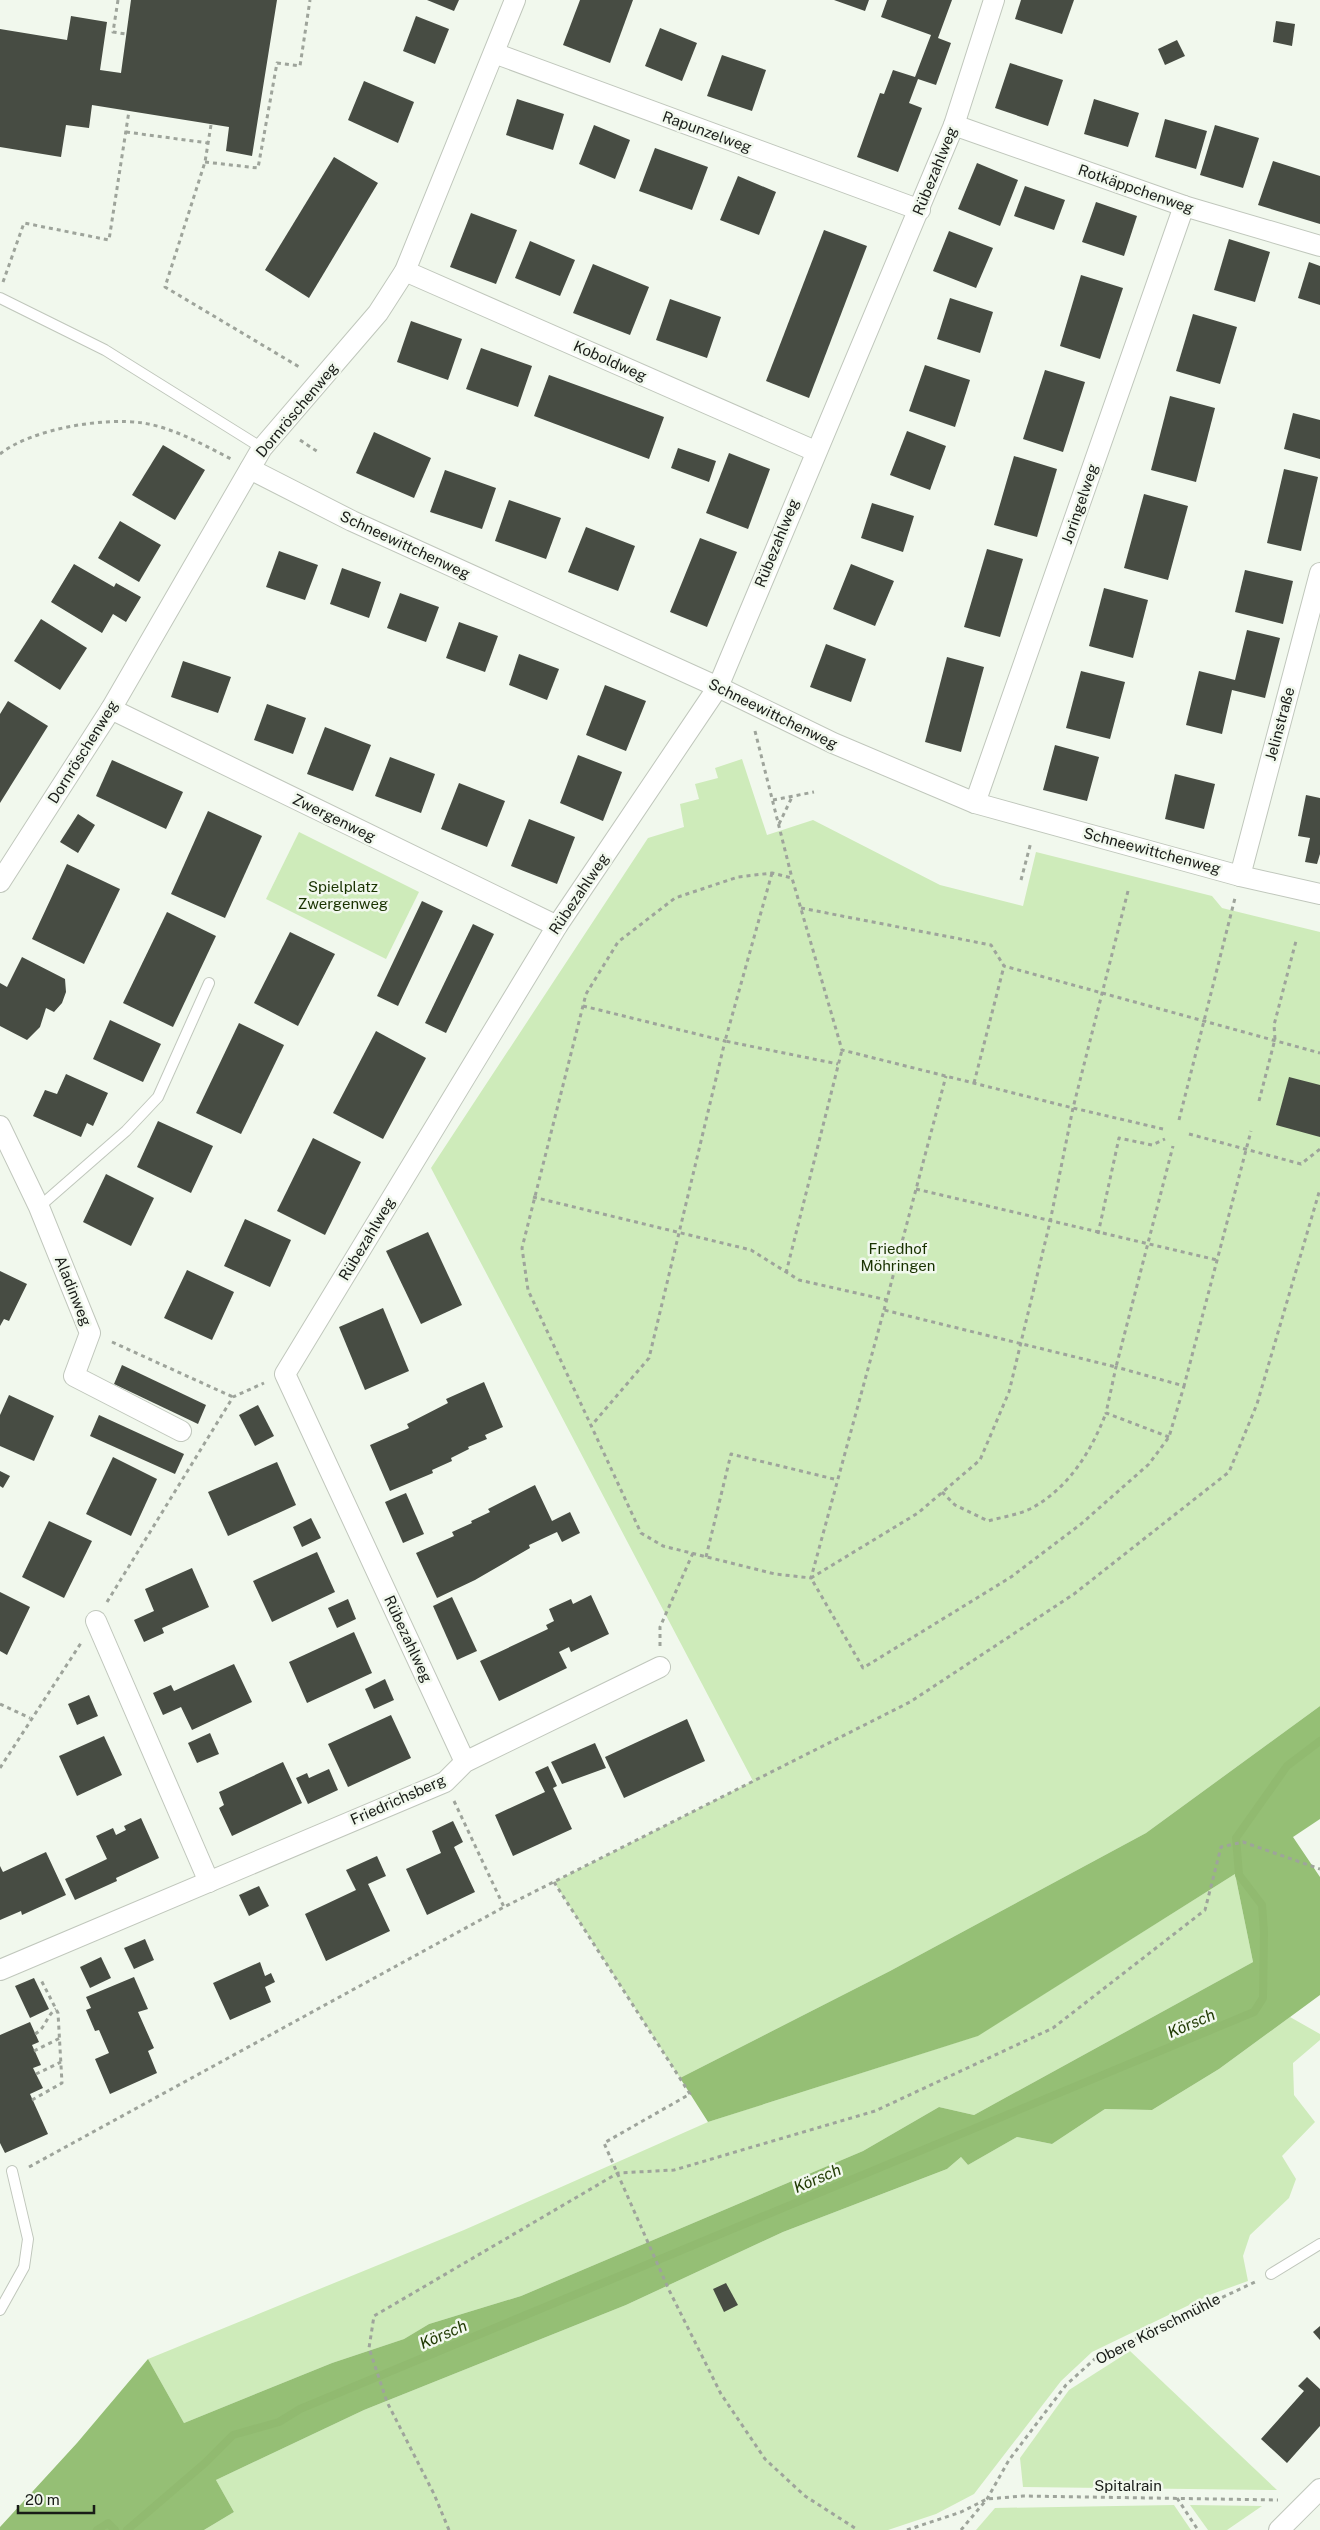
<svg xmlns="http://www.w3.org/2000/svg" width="1320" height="2530" viewBox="0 0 1320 2530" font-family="'Public Sans',sans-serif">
<rect width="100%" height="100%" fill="#f1f8ed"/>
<g fill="#ceebba">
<polygon points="742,759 767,835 813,820 940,885 1023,906 1036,852 1212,896 1222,908 1320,932 1320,1706 1146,1833 890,1971 680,2078 554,1882 753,1781 431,1168 648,838 684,827 680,804 699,799 695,784 718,778 715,768"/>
<polygon points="299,832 419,892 386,959 266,899"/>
<polygon points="1235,1874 1253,1962 974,2115 939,2107 863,2151 521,2296 429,2324 404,2339 332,2363 184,2423 148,2359 464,2230 708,2122 977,2036"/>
<polygon points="1290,2017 1320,2034 1320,2040 1293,2063 1294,2095 1315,2122 1282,2156 1296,2179 1289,2198 1250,2235 1243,2256 1248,2281 1212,2294 1092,2352 1061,2381 974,2494 936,2514 888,2530 204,2530 234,2512 216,2480 364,2410 626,2305 783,2232 947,2169 961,2157 968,2165 1017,2137 1052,2144 1105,2109 1152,2110 1219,2069"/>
<polygon points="1130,2351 1277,2490 1023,2487 1020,2458 1069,2390"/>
<polygon points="1174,2505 1191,2530 976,2530 995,2508"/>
<polygon points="1190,2505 1262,2506 1227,2530 1208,2530"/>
</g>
<polygon fill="#95bf75" points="1320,1706 1320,1819 1293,1837 1320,1877 1320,1995 1219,2069 1152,2110 1105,2109 1052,2144 1017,2137 968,2165 961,2157 947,2169 783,2232 626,2305 364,2410 216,2480 234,2512 204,2530 0,2530 0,2527 77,2443 148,2359 184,2423 332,2363 404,2339 429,2324 521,2296 863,2151 939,2107 974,2115 1253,1962 1235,1874 978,2036 708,2122 680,2078 890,1971 1146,1833"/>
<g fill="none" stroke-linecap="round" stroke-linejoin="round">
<g stroke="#91ba70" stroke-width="8">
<polyline points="97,2530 108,2523 115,2530"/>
<polyline points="127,2530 205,2463 233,2435 279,2422 300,2409 1254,2012 1263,1998 1264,1932 1262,1905 1239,1875 1236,1838 1287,1766 1320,1741"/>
</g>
</g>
<g fill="#474c43">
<polygon points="131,0 277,0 252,156 226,151 229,127 92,105 89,128 66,125 61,157 0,147 0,29 67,40 71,16 107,22 100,70 121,73"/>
<polygon points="427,0 459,0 454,11"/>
<polygon points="580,0 633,0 610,63 563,45"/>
<polygon points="834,0 869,0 865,11"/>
<polygon points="887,0 952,0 938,38 951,43 936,85 918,79 909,103 922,108 898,172 857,157 880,93 884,94 893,70 915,77 931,35 881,17"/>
<polygon points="1021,0 1074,0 1062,34 1015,19"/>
<polygon points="416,16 449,29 435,64 403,51"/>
<polygon points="1276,21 1295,24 1292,46 1273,42"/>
<polygon points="660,28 697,43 682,81 645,66"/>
<polygon points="1177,40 1185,56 1165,65 1158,49"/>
<polygon points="722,55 766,70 752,111 707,96"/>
<polygon points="1010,63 1063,80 1048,126 995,108"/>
<polygon points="364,81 414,102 398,143 348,120"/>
<polygon points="517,99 564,114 553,150 506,135"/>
<polygon points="1094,99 1139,113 1128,147 1084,134"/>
<polygon points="1165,119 1207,131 1196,169 1155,157"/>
<polygon points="594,125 630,140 615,179 579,164"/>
<polygon points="1215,125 1259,138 1243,188 1200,175"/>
<polygon points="655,148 708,167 692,210 639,191"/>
<polygon points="334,157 378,183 309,298 265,270"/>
<polygon points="1273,161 1320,176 1320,224 1258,205"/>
<polygon points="977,163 1018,180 1000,226 958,209"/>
<polygon points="738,176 776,192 759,235 720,220"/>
<polygon points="1025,186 1065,200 1054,230 1014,216"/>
<polygon points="1096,202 1137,216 1124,256 1082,242"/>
<polygon points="471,213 517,230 496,284 450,267"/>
<polygon points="824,230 867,246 809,398 766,381"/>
<polygon points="949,231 993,248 976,288 933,271"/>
<polygon points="1229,239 1270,252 1255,302 1214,290"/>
<polygon points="530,241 575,260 560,296 515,278"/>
<polygon points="1309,262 1320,266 1320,305 1298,298"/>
<polygon points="593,264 649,287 630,335 573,313"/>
<polygon points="1081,275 1123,288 1100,359 1060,346"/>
<polygon points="950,298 993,312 980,353 937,339"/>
<polygon points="670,299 721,317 707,358 656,340"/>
<polygon points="1193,314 1237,327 1220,384 1176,371"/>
<polygon points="411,321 462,339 448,380 397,362"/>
<polygon points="481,348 532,366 518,407 466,389"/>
<polygon points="925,365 970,380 955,427 909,411"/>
<polygon points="1045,370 1085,382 1063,452 1023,439"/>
<polygon points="549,375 664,417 649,459 534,416"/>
<polygon points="1170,396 1215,408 1196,482 1151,470"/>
<polygon points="1293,413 1320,420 1320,459 1284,449"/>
<polygon points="907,431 946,446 930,490 890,475"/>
<polygon points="374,432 431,458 414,498 356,473"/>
<polygon points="163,445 205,470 175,520 132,495"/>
<polygon points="678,448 716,461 709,482 671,468"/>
<polygon points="729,453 770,469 748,529 706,513"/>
<polygon points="1014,456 1057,469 1037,537 994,525"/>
<polygon points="1284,469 1318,477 1301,551 1267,543"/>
<polygon points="445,470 496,488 482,529 430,512"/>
<polygon points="1144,494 1188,506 1168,580 1124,568"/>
<polygon points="509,500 561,518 546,559 495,541"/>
<polygon points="872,503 914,516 903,552 861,538"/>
<polygon points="120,521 161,545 139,582 98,558"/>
<polygon points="586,527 635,546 618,591 568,572"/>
<polygon points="700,538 737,552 707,627 670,612"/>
<polygon points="987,549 1023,559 1000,637 964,627"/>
<polygon points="279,551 318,565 305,600 266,587"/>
<polygon points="74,564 114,587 116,583 141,597 126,622 113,614 102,633 51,602"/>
<polygon points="851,564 894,581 875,626 833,609"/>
<polygon points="342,568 381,582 369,618 330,604"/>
<polygon points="1245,570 1293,581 1283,624 1235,612"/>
<polygon points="1104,588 1148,600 1133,658 1089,646"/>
<polygon points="400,593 439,607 426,642 387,628"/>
<polygon points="41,619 87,648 60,690 14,661"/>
<polygon points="459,622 498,636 485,672 446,658"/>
<polygon points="1247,630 1280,638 1265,698 1232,690 1222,734 1186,725 1199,671 1235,680"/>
<polygon points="826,644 866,659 851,702 810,687"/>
<polygon points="519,654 559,669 547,700 509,685"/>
<polygon points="947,657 984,667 961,752 925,742"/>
<polygon points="183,661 231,677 218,713 171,697"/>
<polygon points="1081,671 1125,682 1110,739 1066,728"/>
<polygon points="605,685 646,701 626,751 586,735"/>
<polygon points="8,701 48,726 0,803 0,714"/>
<polygon points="267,704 306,718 293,754 254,740"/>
<polygon points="325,727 371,745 353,791 307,774"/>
<polygon points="1055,745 1099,757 1087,801 1043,790"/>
<polygon points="578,755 622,772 603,821 560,803"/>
<polygon points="390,757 435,774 421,813 375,796"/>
<polygon points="112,760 183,792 166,829 96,796"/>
<polygon points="1175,774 1215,784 1204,829 1165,819"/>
<polygon points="459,783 505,801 487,847 441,829"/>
<polygon points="1306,795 1320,798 1320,854 1317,864 1305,862 1310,838 1298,836"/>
<polygon points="208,811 262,836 225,918 171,894"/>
<polygon points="78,814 95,825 78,853 60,842"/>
<polygon points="529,819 575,837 557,884 511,866"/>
<polygon points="67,864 120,889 84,964 32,939"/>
<polygon points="422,901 443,911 398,1006 377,996"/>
<polygon points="167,912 216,936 173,1027 123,1003"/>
<polygon points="473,924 494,934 446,1033 425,1023"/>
<polygon points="290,932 335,954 298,1026 254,1003"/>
<polygon points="22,957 65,979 66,992 62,1003 54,1012 46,1008 40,1027 27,1040 0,1026 0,983 7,987"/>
<polygon points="110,1020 161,1044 143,1082 93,1059"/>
<polygon points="239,1023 284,1045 241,1134 196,1113"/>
<polygon points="376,1031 426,1058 383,1139 333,1113"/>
<polygon points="66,1074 108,1093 93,1126 87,1123 81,1137 33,1116 45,1090 57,1094"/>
<polygon points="1289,1077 1320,1085 1320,1137 1276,1125"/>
<polygon points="158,1121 213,1146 191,1193 137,1167"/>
<polygon points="313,1138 361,1162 325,1235 277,1211"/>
<polygon points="106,1174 154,1198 131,1246 83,1222"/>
<polygon points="245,1219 291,1240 270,1287 224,1266"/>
<polygon points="428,1232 462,1305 421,1324 386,1251"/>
<polygon points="187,1270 234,1292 212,1340 164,1318"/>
<polygon points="0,1271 27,1284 9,1321 4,1319 0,1326"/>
<polygon points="383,1308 409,1371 365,1390 339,1327"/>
<polygon points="122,1365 206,1405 198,1424 114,1384"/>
<polygon points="484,1382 503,1427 485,1435 487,1439 468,1447 469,1449 451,1458 452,1461 432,1470 433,1473 390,1491 370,1445 409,1428 407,1424 448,1403 446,1399"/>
<polygon points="9,1395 54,1416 34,1461 0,1446 0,1415"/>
<polygon points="258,1405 274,1436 255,1446 239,1415"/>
<polygon points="99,1415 184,1454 175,1474 90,1436"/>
<polygon points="113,1457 157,1479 131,1536 86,1514"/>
<polygon points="277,1462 296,1505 228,1536 208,1492"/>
<polygon points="0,1471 10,1476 3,1488 0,1486"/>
<polygon points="535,1485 552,1521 570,1512 580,1533 562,1542 557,1532 529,1545 530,1548 475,1580 437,1598 416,1553 454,1536 452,1532 472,1523 471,1521 490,1512 488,1509"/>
<polygon points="406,1493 424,1534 403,1543 385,1502"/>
<polygon points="311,1518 321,1538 302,1547 293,1527"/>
<polygon points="49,1521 92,1541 64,1598 22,1577"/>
<polygon points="317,1552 335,1592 272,1622 253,1581"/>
<polygon points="192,1568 209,1607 162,1628 164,1633 144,1642 134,1620 154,1611 145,1589"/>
<polygon points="0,1592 30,1607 7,1655 0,1651"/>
<polygon points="591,1595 609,1634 571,1652 569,1647 559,1652 567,1668 499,1701 480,1661 548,1629 546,1625 554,1621 549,1609 571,1599 573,1604"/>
<polygon points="452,1597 477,1651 457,1660 433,1606"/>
<polygon points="348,1599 356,1619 337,1628 328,1608"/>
<polygon points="354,1632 372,1673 307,1703 289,1662"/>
<polygon points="234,1664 252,1702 192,1730 181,1707 163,1715 153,1693 171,1685 174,1691"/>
<polygon points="385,1679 394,1700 374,1709 365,1689"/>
<polygon points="89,1695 98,1716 77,1725 68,1704"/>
<polygon points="391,1715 411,1758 348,1787 328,1744"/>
<polygon points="687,1719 705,1761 624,1798 605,1757"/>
<polygon points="210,1733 219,1754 197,1763 188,1743"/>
<polygon points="104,1736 122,1775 77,1796 59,1756"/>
<polygon points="595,1743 606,1768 562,1784 551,1762"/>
<polygon points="283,1762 302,1803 232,1836 219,1808 224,1805 219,1792"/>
<polygon points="548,1766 557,1786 553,1788 572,1829 513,1856 495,1815 545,1792 535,1772"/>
<polygon points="329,1769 338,1790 308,1804 296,1778 307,1773 309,1778"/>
<polygon points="141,1818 159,1858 116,1878 117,1881 75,1900 65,1879 107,1859 96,1836 113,1828 116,1835 126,1830 124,1826"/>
<polygon points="453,1821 463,1842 454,1847 475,1892 427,1915 406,1869 441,1853 432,1831"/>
<polygon points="46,1852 66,1895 22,1915 21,1911 0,1920 0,1866 3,1872"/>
<polygon points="377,1856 386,1876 368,1884 390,1931 326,1961 305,1914 356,1890 346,1870"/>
<polygon points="259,1886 269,1906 249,1916 239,1895"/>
<polygon points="145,1939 154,1960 134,1969 124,1948"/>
<polygon points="101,1957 111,1978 90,1988 80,1967"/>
<polygon points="260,1962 265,1976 271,1973 275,1982 265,1987 271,2002 230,2020 213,1983"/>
<polygon points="134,1977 148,2009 138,2012 154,2048 148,2051 157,2073 110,2094 95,2059 109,2053 99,2030 95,2031 86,2010 91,2008 86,1997"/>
<polygon points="34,1978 49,2009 30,2018 15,1986"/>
<polygon points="30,2022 39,2042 32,2045 41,2065 33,2068 43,2088 30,2094 48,2134 5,2153 0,2143 0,2035"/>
<polygon points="726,2283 738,2305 724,2312 713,2289"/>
<polygon points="1320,2326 1320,2340 1313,2332"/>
<polygon points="1307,2377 1320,2389 1320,2426 1287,2463 1261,2439 1304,2391 1298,2386"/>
</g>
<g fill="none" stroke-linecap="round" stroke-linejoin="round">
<g stroke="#c0c7bc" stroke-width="12">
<g id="service">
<polyline points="0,298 105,350 262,448"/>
<polyline points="39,1207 126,1131 158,1097 209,983"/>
<polyline points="1271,2274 1320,2244"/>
<polyline points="0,2310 24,2267 28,2239 12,2171"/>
</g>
</g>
<g stroke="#c0c7bc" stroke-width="22">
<g id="minor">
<polyline points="494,53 920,210"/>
<polyline points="954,125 1184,206 1320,246"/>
<polyline points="405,271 815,451"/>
<polyline points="250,469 352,521 718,687 833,743 975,803 1240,876 1320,894"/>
<polyline points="111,709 557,926"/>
<polyline points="975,803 1184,206"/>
<polyline points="1240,876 1320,573"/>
<polyline points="0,882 111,709 262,448 378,313 405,271 515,0"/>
<polyline points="0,1126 39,1207 90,1333 74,1376 181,1431"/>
<polyline points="96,1621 209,1882"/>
<polyline points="465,1762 285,1374 557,926 718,687 954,125 994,0"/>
<polyline points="0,1970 445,1782 465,1762 660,1667"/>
<polyline points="1279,2530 1320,2489"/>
</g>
</g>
<g stroke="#9ea49b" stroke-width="3" stroke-dasharray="4 4" stroke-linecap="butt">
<polyline points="118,0 113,32 126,34"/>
<polyline points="211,125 205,162 165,287 301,368"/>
<polyline points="126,132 208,143"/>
<polyline points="205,162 258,168 277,63 300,66 310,0"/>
<polyline points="3,282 24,223 109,240 129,111"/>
<polyline points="300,440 318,452"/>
<path d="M0,454C31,429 103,417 143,423C174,428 204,445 231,459"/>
<polyline points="755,731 792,878"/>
<polyline points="773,800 814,792"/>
<polyline points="779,824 792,797"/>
<polyline points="772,873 725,1041 838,1064"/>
<polyline points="1021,880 1031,842"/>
<polyline points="1128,891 1073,1108 1050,1222 1009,1392 980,1460 918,1513 811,1578 863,1668 1011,1577 1081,1524 1149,1464 1169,1437 1184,1386"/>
<polyline points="801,908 991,945 1004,966 1320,1053"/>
<polyline points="583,1006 725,1041 649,1358 591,1426"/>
<polyline points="974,1083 1004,966"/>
<polyline points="1259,1101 1275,1039 1274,1025 1296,941"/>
<polyline points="1179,1120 1235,898"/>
<polyline points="1163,1129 1073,1108 842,1050 792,878 772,873 738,877 675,898 618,942 586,994 522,1248 528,1290 641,1533 663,1546 775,1574 811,1578 884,1310 1116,1367 1173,1146"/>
<polyline points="1189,1134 1301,1164 1320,1149"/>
<polyline points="916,1189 1217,1260"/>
<polyline points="533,1197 751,1250 799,1280 887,1300"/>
<polyline points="1098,1234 1119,1138 1152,1145 1165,1139"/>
<polyline points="786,1273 842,1050"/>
<polyline points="884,1310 946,1076"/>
<polyline points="112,1342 233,1397"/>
<polyline points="1169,1437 1106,1413 1116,1367 1184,1386 1251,1131"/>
<path d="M942,1492L955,1505L988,1521C1002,1517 1017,1515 1030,1509C1068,1489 1091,1452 1106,1413"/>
<polyline points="706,1557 731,1454 838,1480"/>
<polyline points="107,1602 233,1397 264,1383"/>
<polyline points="660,1646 660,1627 693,1553"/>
<polyline points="0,1704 30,1718"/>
<polyline points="0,1768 81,1643"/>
<polyline points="454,1801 504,1907"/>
<polyline points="554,1882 690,2094 604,2143 669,2290 721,2394 765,2459 805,2496 858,2530"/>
<path d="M35,2034C46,2028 46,2016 56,2009"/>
<polyline points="34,2051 60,2038"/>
<polyline points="36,2074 61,2062"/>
<polyline points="32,2100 62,2083 58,2013 40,1978"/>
<polyline points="29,2167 504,1907 910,1702 1074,1594 1229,1472 1257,1404 1320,1189"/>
<polyline points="1177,2498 1198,2530"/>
<polyline points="449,2530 434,2494 387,2402 369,2348 374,2316 618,2173 674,2170 875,2111 1053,2028 1205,1910 1221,1847 1243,1842 1320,1869"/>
<polyline points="907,2530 961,2512 987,2499 1023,2496 1278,2500"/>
<polyline points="961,2530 987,2499 1009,2460 1066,2385 1098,2356 1257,2281"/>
</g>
<use href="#service" stroke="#fff" stroke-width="10"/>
<use href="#minor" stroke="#fff" stroke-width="20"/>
</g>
<g text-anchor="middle" stroke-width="5" stroke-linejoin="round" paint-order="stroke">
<g font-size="15" fill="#191c18" stroke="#f1f8ed">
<text transform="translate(707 132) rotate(20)" y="5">Rapunzelweg</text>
<text transform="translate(935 171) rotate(-68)" y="5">Rübezahlweg</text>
<text transform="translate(1136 189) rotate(19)" y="5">Rotkäppchenweg</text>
<text transform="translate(610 361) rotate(24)" y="5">Koboldweg</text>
<text transform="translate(297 410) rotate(-50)" y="5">Dornröschenweg</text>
<text transform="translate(1080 504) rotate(-71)" y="5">Joringelweg</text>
<text transform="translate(777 543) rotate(-68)" y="5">Rübezahlweg</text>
<text transform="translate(405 545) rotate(25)" y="5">Schneewittchenweg</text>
<text transform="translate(773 714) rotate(26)" y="5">Schneewittchenweg</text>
<text transform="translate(1280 724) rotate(-75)" y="5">Jelinstraße</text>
<text transform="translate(83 752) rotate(-58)" y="5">Dornröschenweg</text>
<text transform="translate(334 818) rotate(26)" y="5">Zwergenweg</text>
<text transform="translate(1152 851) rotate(15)" y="5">Schneewittchenweg</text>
<text transform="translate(579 894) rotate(-56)" y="5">Rübezahlweg</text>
<text transform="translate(367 1239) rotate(-59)" y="5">Rübezahlweg</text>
<text transform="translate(73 1291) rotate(68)" y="5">Aladinweg</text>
<text transform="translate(408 1639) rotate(65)" y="5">Rübezahlweg</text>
<text transform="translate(398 1800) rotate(-24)" y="5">Friedrichsberg</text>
<text transform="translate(1158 2329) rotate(-27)" y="5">Obere Körschmühle</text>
<text x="1128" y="2491">Spitalrain</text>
</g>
<g font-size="15" fill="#193200" stroke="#f1f8ed">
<text x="343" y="892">Spielplatz<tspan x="343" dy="17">Zwergenweg</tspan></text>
<text x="898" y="1254">Friedhof<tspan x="898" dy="17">Möhringen</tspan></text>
</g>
<g font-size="16" font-style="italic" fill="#213b04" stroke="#f1f8ed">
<text transform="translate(1191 2023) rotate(-23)" y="6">Körsch</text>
<text transform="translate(817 2178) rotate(-23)" y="6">Körsch</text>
<text transform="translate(443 2334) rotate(-23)" y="6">Körsch</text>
</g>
</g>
<path d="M18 2505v8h76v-8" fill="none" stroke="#191c18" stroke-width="2.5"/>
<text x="25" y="2505" font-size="15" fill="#191c18" stroke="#f1f8ed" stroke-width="4" paint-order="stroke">20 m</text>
</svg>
